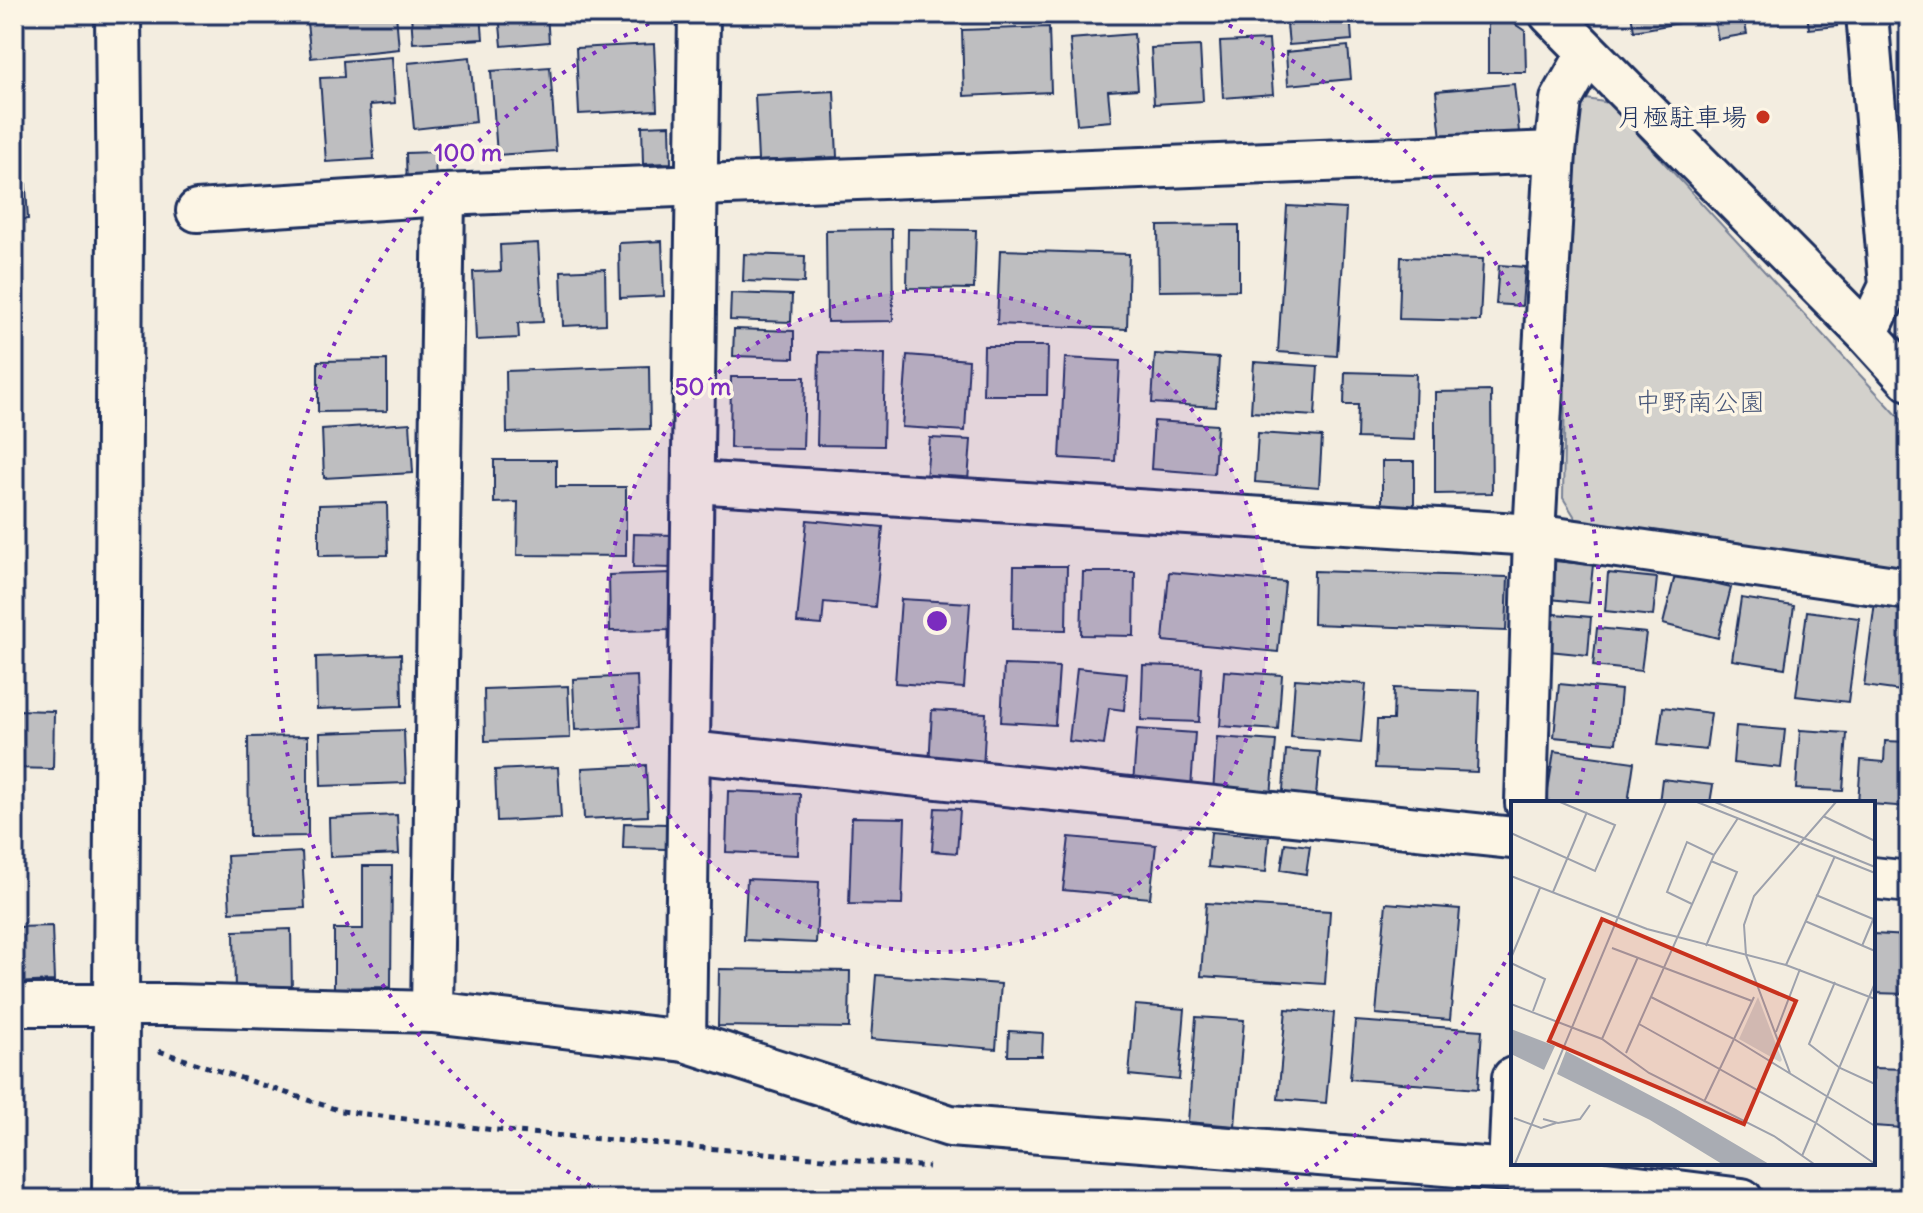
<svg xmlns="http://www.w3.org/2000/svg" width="1923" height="1213" viewBox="0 0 1923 1213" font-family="Delius,'Klee One',sans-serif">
<rect width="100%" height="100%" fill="#f3ede0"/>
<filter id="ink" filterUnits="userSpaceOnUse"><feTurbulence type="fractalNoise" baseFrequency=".0125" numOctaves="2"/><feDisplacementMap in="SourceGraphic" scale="16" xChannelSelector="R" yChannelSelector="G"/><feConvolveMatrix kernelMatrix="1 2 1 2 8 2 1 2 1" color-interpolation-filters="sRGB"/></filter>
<g filter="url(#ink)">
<polygon fill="#d3d1cc" stroke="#778095" stroke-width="2" points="1587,99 1609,103 1909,428 1909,570 1576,519 1563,498 1570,115"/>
<g fill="#bebec0" stroke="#1b2f5e" stroke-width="2">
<polygon points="306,14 396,14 399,49 311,58"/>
<polygon points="411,14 481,14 483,39 413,43"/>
<polygon points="499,14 547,14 549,42 502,46"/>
<polygon points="593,14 656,14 594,20"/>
<polygon points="1286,14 1350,14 1352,40 1289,45"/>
<polygon points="1488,14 1500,14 1525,31 1526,72 1488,72"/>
<polygon points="1631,14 1684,14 1685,22 1634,31"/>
<polygon points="1713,14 1743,14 1747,34 1718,39"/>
<polygon points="1807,14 1836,14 1837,26 1809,29"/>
<polygon points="1049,27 1051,92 964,96 962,30"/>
<polygon points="1134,34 1138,89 1108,91 1111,121 1077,124 1070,39"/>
<polygon points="1269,40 1273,94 1223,98 1220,42"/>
<polygon points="654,44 657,110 579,114 576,48"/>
<polygon points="1200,46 1203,101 1154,104 1151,48"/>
<polygon points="1348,46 1351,79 1288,85 1286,52"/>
<polygon points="392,57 395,103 370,105 374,159 326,162 320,78 344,77 343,61"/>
<polygon points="470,57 476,122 414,129 408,63"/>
<polygon points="550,67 556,151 497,155 491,71"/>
<polygon points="1514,84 1519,132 1441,139 1436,91"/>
<polygon points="834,91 837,157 758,161 755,95"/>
<polygon points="670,125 671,163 643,164 642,126"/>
<polygon points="435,152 436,190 407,191 406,153"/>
<polygon points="14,156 24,156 28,219 14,220"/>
<polygon points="1287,206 1346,209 1337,356 1278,352"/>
<polygon points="1239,225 1239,290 1159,291 1158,226"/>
<polygon points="892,229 893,321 827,322 826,230"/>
<polygon points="908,229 976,230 974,289 907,288"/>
<polygon points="662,241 664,296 620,298 619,243"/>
<polygon points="538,243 543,322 518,323 519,338 476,340 473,272 501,271 500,245"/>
<polygon points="1000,250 1129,254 1127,329 997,324"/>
<polygon points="744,254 805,256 804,283 743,281"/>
<polygon points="1401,257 1483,259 1480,321 1399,319"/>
<polygon points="1499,265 1525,267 1522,306 1496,304"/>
<polygon points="605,269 606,324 563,326 561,271"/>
<polygon points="731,293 792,295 791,322 730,320"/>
<polygon points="734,329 794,331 794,358 733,356"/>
<polygon points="984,346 1048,346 1047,395 983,395"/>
<polygon points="819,352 885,354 883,446 817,445"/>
<polygon points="1155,354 1219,358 1216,407 1152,403"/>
<polygon points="907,355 969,360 965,431 902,427"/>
<polygon points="1065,358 1120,361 1115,461 1060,458"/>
<polygon points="387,360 387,411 318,412 318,361"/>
<polygon points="1254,362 1318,366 1315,416 1251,412"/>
<polygon points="649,366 650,429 507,433 506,371"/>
<polygon points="1345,372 1416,374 1414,440 1357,438 1358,405 1344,405"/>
<polygon points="731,377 805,377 803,449 730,448"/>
<polygon points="1491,391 1492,493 1435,494 1435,392"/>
<polygon points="1154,421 1217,425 1214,474 1151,469"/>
<polygon points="410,423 413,473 324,478 322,429"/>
<polygon points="1258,433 1322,437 1319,487 1255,482"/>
<polygon points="930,438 971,440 968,481 926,478"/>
<polygon points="494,460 556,460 556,487 626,487 626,556 517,555 518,502 494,503"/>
<polygon points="1382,461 1414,461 1414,506 1382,507"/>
<polygon points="387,503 388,555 319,556 319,505"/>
<polygon points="807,520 883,527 875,607 824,602 822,625 797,623"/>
<polygon points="634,534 674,535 673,568 633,567"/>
<polygon points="1545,560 1593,565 1589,603 1540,598"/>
<polygon points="1014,566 1067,566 1066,630 1013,629"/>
<polygon points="1314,571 1508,577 1506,631 1313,624"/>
<polygon points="1083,572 1135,572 1134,636 1081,635"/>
<polygon points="1169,572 1285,582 1278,652 1163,641"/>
<polygon points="672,573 673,630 610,631 609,575"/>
<polygon points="1608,573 1657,578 1653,616 1605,611"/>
<polygon points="1675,575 1731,588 1718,638 1663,624"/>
<polygon points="1741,598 1794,606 1785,668 1732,660"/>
<polygon points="901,599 970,603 964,688 895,683"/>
<polygon points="1875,602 1909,606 1909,692 1864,686"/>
<polygon points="1807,611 1859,618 1848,702 1796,696"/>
<polygon points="1543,613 1591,617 1588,655 1539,650"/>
<polygon points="1597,628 1646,633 1641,671 1593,666"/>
<polygon points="401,654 402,706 317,709 316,657"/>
<polygon points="1004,665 1059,667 1055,725 1001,722"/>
<polygon points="1143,665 1202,667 1199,722 1141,720"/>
<polygon points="1077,668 1127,673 1124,710 1109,708 1104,745 1069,741"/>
<polygon points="1224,671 1282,675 1278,730 1220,726"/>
<polygon points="637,676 639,727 575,730 573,679"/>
<polygon points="1295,679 1366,684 1361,743 1291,737"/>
<polygon points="1559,684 1621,690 1616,743 1554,737"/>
<polygon points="568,686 570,738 485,741 484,689"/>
<polygon points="1394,688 1480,691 1477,772 1375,768 1377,720 1393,720"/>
<polygon points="1663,707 1711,713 1706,750 1658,745"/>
<polygon points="14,710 54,711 53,769 14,768"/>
<polygon points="932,710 986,713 983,770 929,767"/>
<polygon points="1736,726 1785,730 1781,768 1733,763"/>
<polygon points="1137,729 1195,733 1191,788 1133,784"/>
<polygon points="404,730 406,783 321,786 320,733"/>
<polygon points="1800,730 1847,733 1843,791 1796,789"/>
<polygon points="308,736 308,836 249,837 248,737"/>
<polygon points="1217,737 1276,741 1271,796 1213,792"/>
<polygon points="1885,741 1909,742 1909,807 1858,803 1861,760 1884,762"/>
<polygon points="1286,750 1320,752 1315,807 1282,804"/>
<polygon points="1554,751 1634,762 1628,803 1546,803"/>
<polygon points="646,765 648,816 584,819 582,768"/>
<polygon points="558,767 561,818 497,821 495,770"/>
<polygon points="1662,779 1713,785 1710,803 1659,803"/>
<polygon points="728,791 800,794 798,855 726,852"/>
<polygon points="935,808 960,809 957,853 932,851"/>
<polygon points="397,815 399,854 330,857 329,818"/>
<polygon points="852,817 905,818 902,905 849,904"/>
<polygon points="624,823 668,824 667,849 623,848"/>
<polygon points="1211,832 1269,837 1266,872 1208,867"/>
<polygon points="1069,837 1156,845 1150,898 1063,890"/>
<polygon points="1285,843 1310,846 1306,874 1281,870"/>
<polygon points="302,852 305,908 230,912 227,856"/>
<polygon points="363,866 392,866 391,987 334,988 334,929 363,929"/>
<polygon points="747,879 819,882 816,943 744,940"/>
<polygon points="14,893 17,893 17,927 52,926 54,981 14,983"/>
<polygon points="1206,903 1330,911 1325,984 1201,976"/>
<polygon points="1386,903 1460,909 1450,1020 1376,1014"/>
<polygon points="291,929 292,992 235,994 234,931"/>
<polygon points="1873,934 1909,936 1909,994 1873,993"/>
<polygon points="719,969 850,971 849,1028 718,1026"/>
<polygon points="876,975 1001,984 996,1049 871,1039"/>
<polygon points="1135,1005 1185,1009 1179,1080 1129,1075"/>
<polygon points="1286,1009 1334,1013 1326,1103 1278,1099"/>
<polygon points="1196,1017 1244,1020 1235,1126 1188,1122"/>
<polygon points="1355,1021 1482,1030 1478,1089 1350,1079"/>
<polygon points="1009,1031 1043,1033 1042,1056 1008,1056"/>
<polygon points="1873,1068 1906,1069 1903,1128 1873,1126"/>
</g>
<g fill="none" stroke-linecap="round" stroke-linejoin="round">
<g stroke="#1b2f5e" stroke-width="46">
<g id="street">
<polyline points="1550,14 1867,334 1909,380"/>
<polyline points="197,211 444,195 1555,152"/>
<polyline points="1867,334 1890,286 1867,14"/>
<polyline points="693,482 1534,535 1909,589"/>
<polyline points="689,752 1513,838"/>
<polyline points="1526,803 1534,535 1555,152 1561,100 1587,54"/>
<polyline points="1873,878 1909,882"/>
<polyline points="14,1005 172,1005 432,1012 685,1041 950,1126 1509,1170 1742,1199"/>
<polyline points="432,1012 444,195"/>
<polyline points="685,1041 699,14"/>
<polyline points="1509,1170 1513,1078"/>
</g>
</g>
<g stroke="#1b2f5e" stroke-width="50">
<polyline id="secondary" points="115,1199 120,223 118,14"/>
</g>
<polyline stroke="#1b2f5e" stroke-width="5" stroke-dasharray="6 6" stroke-linecap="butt" points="159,1051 341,1111 495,1130 929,1167"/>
<use href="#street" stroke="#fcf5e5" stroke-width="40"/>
<use href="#secondary" stroke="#fcf5e5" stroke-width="44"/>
</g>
</g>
<circle cx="937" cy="621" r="331" fill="#7b2cbf" fill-opacity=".12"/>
<g fill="none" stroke="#7b2cbf" stroke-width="4" stroke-dasharray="4 8">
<circle cx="937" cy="621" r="331"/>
<path d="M1511 952A663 663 0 0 1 1263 1198M611 1198A663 663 0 0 1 667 15M1207 15A663 663 0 0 1 1576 798"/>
</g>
<circle fill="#c8321e" stroke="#fcf5e5" stroke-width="3" cx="1763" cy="117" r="8"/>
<g text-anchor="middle" stroke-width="7" stroke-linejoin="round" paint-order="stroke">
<g font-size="26" fill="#1b2f5e" stroke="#fcf5e5" text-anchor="end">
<text x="1747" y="126">月極駐車場</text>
</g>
<g font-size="26" fill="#49587a" stroke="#fcf5e5">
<text x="1700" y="411">中野南公園</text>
</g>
</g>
<g transform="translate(1511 801)">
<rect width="364" height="364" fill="#f3ede0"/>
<path d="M247,196L271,259L269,261L228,238Z" fill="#d3d1cc"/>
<path d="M0,228L44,245L33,269L0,253ZM55,250L165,308L258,363H211L139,319L46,273Z" fill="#a9acb3"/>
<path fill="none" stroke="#9da1ac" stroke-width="2" d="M186,1L364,72M204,1L364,66M312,15L364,40M0,32L84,70L104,24L49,1M0,75L136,128L275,164L364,198M42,91L76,11M305,94L362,118M181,103L156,91L176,41L203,54M294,120L364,150M195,145L226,71L200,60M351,145L364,114M101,147L241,200M0,157L29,87M0,162L34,178L22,210M275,164L324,55M324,181L298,243L329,267L364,283M140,196L223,238L364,325M0,203L91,238L138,272L263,335L303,363M128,223L305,322L364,363M265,231L289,168M91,238L127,156M115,252L203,54L227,17M279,272L235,154L233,124L243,95L325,1M193,301L243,196M3,317L30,327L45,322M32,318L47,322L69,318L79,304M291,355L364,182M4,363L155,1"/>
<path fill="#c8321e" fill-opacity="0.15" stroke="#c8321e" stroke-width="4" d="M91,118L285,200L233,323L38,240Z"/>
<rect width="364" height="364" fill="none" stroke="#1b2f5e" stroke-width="4"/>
</g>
<circle cx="937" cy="621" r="12" fill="#7b2cbf" stroke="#fcf5e5" stroke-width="4"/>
<g font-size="24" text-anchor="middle" font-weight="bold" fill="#7b2cbf" stroke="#fcf5e5" stroke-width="7" stroke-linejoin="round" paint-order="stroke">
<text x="468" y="161">100 m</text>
<text x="703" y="395">50 m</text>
</g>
<rect width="1923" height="1213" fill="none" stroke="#fcf5e5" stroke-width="48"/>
<rect x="24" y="24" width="1875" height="1165" fill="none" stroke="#1b2f5e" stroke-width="3" filter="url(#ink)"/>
</svg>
